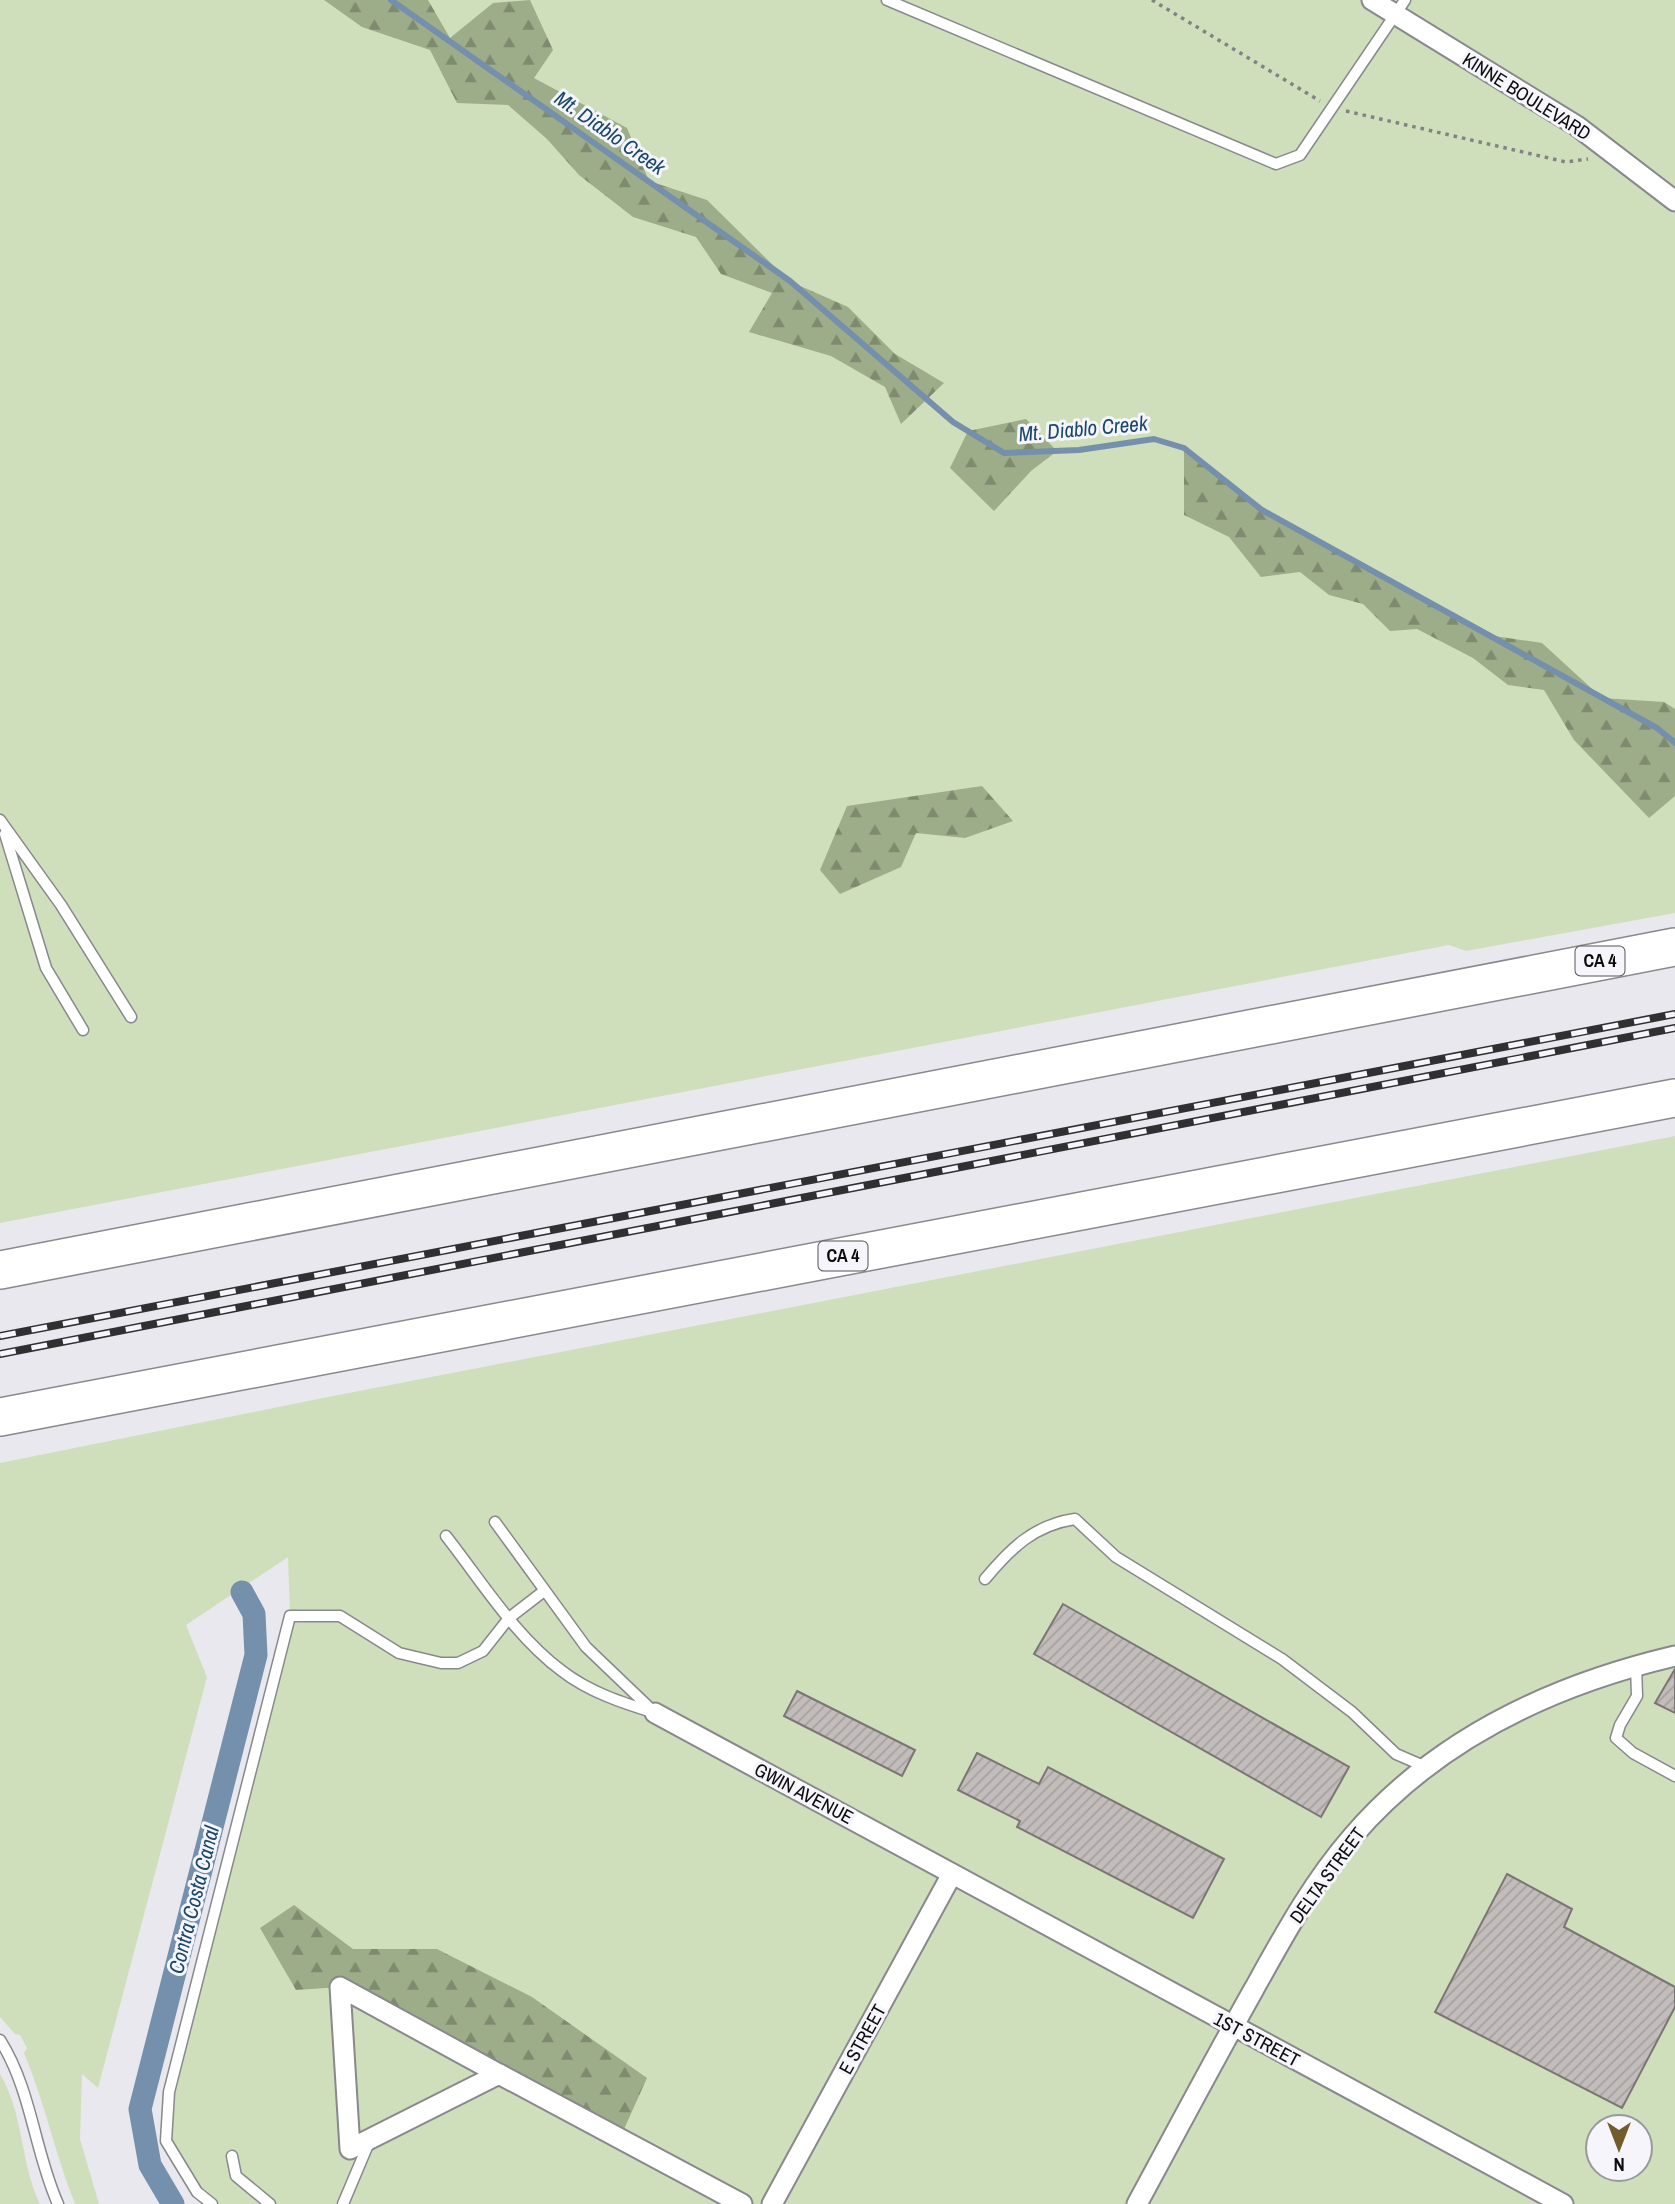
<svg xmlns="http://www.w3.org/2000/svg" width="1675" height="2204" viewBox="0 0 1675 2204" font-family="'Archivo Narrow',sans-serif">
<defs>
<pattern id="forest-firs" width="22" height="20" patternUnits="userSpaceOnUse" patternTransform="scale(1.75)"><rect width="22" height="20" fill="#9dad8a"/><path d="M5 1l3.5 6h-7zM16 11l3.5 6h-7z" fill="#7e8b6f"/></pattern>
<pattern id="building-hatch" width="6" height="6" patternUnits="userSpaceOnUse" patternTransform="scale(1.75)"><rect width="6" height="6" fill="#c2bcbb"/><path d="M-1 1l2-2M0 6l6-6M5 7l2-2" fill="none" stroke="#a6a0a0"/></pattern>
</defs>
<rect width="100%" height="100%" fill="#e8e8ee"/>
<g fill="#cfdfbc" fill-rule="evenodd">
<polygon points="0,0 1675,0 1675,913 1466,951 1449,945 0,1223"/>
<path d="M1675,1136V2204H213L197,2192L166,2141L169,2092L290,1616L288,1557L186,1625L207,1677L98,2088L82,2074L80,2139L99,2204H75C55,2154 45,2103 24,2053L27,2048L20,2035L15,2034L0,2017V1463L323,1398ZM1598,2127H1640V2169H1598Z"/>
<path d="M0,2074C24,2114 20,2163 40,2204H0Z"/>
</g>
<g fill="url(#forest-firs)">
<polygon points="324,0 428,0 450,38 493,3 530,0 553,50 534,78 627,128 649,181 707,200 789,281 848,307 895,354 944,383 901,424 885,387 831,356 749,332 772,293 721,274 696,237 633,217 579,175 547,139 508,105 457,103 430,50 362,27"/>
<polygon points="1026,419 1057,451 1031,471 994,511 950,468 968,431"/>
<polygon points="1184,448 1262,510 1488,635 1542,643 1602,698 1664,702 1675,709 1675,796 1649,818 1574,740 1544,690 1508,685 1473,658 1417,629 1390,631 1363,604 1329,595 1300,572 1261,577 1229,537 1184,515"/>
<polygon points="982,786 1013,821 965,838 916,833 901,867 840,894 820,870 847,806"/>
<polygon points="294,1905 353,1949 437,1949 532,1997 647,2078 620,2138 341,1987 296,1990 260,1928"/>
</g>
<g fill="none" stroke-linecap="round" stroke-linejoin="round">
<polyline stroke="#7490ac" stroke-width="6" points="391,0 790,281 953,422 1004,453 1079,450 1154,439 1184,448 1262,510 1657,728 1675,743"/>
<polyline stroke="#7490ac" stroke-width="23" points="173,2204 150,2165 140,2109 256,1655 254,1614 242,1592"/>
</g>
<g fill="url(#building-hatch)" stroke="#7b7575" stroke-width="2">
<polygon points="1063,1604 1349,1767 1321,1817 1034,1654"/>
<polygon points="1675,1669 1675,1713 1655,1703"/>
<polygon points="797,1691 915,1750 902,1776 784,1716"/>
<polygon points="977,1753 1039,1784 1048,1767 1224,1859 1193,1918 1017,1827 1020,1821 958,1790"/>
<polygon points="1507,1874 1572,1909 1564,1927 1675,1987 1675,2007 1622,2108 1435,2012"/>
</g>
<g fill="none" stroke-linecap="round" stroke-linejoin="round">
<g stroke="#88888d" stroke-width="13">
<g id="service">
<polyline points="887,0 1276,164 1300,155 1405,0"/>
<polyline points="0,820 61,905 131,1017"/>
<polyline points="5,834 46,968 83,1030"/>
<path d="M446,1536C482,1582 515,1636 562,1671C589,1692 623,1703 655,1713L586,1647L495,1522"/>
<path d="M985,1579C1011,1548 1034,1525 1075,1519L1116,1557L1282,1659L1352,1712L1396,1754L1426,1767"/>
<polyline points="1636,1666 1637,1696 1620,1725 1616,1738 1633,1753 1675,1776"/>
<path d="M0,2040C32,2091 34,2150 58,2204"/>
<polyline points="232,2156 236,2176 270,2204"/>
<polyline points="212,2204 197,2192 166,2141 169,2092 290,1616 340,1616 399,1653 441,1663 458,1663 483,1651 509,1618 544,1591"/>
<polyline points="343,2204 370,2140"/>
</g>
</g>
<g stroke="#88888d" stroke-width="23">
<g id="minor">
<polyline points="1372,0 1577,126 1675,201"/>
<polyline points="655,1713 1563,2204"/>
<polygon points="340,1987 499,2074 350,2149"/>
<polyline points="499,2074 742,2204"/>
<polyline points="772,2204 952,1874"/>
<path d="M1137,2204C1176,2132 1214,2060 1254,1989C1283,1937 1312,1883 1352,1837C1435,1740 1552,1685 1675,1656"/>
</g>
</g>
<g stroke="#88888d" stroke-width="40">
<g id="motorway">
<polyline points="0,1270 1675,947"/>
<polyline points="0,1417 1675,1098"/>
</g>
</g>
<g stroke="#828286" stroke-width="3.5" stroke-dasharray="3.5 5" stroke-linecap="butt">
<polyline points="1152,0 1320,101"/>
<polyline points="1346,111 1566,162 1588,159"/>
</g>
<use href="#service" stroke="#fff" stroke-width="10"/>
<use href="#minor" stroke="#fff" stroke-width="19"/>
<use href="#motorway" stroke="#fff" stroke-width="37"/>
<g stroke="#303033" stroke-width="8">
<g id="rail">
<polyline points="0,1336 1675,1014"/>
<polyline points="0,1354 1675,1028"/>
</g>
</g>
<use href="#rail" stroke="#f5f5fb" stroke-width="5" stroke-dasharray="16" stroke-linecap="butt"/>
</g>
<g text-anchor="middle" stroke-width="6" stroke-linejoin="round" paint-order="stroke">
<g fill="#f5f5fb" stroke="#535356" stroke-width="2">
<rect x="1575.5" y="946.5" width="49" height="29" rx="5"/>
<rect x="818.5" y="1241.5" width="49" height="29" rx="5"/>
</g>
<g font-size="18" font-weight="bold" fill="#0d0d0f">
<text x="1600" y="967">CA 4</text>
<text x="843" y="1262">CA 4</text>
</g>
<g font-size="19" fill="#0d0d0f" stroke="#f5f5fb">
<text transform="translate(1527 96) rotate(32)" y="7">KINNE BOULEVARD</text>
<text transform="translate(804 1793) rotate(28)" y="7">GWIN AVENUE</text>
<text transform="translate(1327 1875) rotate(-54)" y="7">DELTA STREET</text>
<text transform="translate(862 2039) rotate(-61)" y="7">E STREET</text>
<text transform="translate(1257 2039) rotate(28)" y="7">1ST STREET</text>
</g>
<g font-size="21" font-style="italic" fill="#1a476e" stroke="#f5f5fb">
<text transform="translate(610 133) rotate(35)" y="7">Mt. Diablo Creek</text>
<text transform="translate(1083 429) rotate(-5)" y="7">Mt. Diablo Creek</text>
<text transform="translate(194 1900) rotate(-76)" y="7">Contra Costa Canal</text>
</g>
</g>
<g transform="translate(1619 2148) rotate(180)"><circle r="33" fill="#f5f5fb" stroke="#98989d" stroke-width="2"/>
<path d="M0-5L12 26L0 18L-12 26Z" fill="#735c2c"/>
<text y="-10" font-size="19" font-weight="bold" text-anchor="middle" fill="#0d0d0f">N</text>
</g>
</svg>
